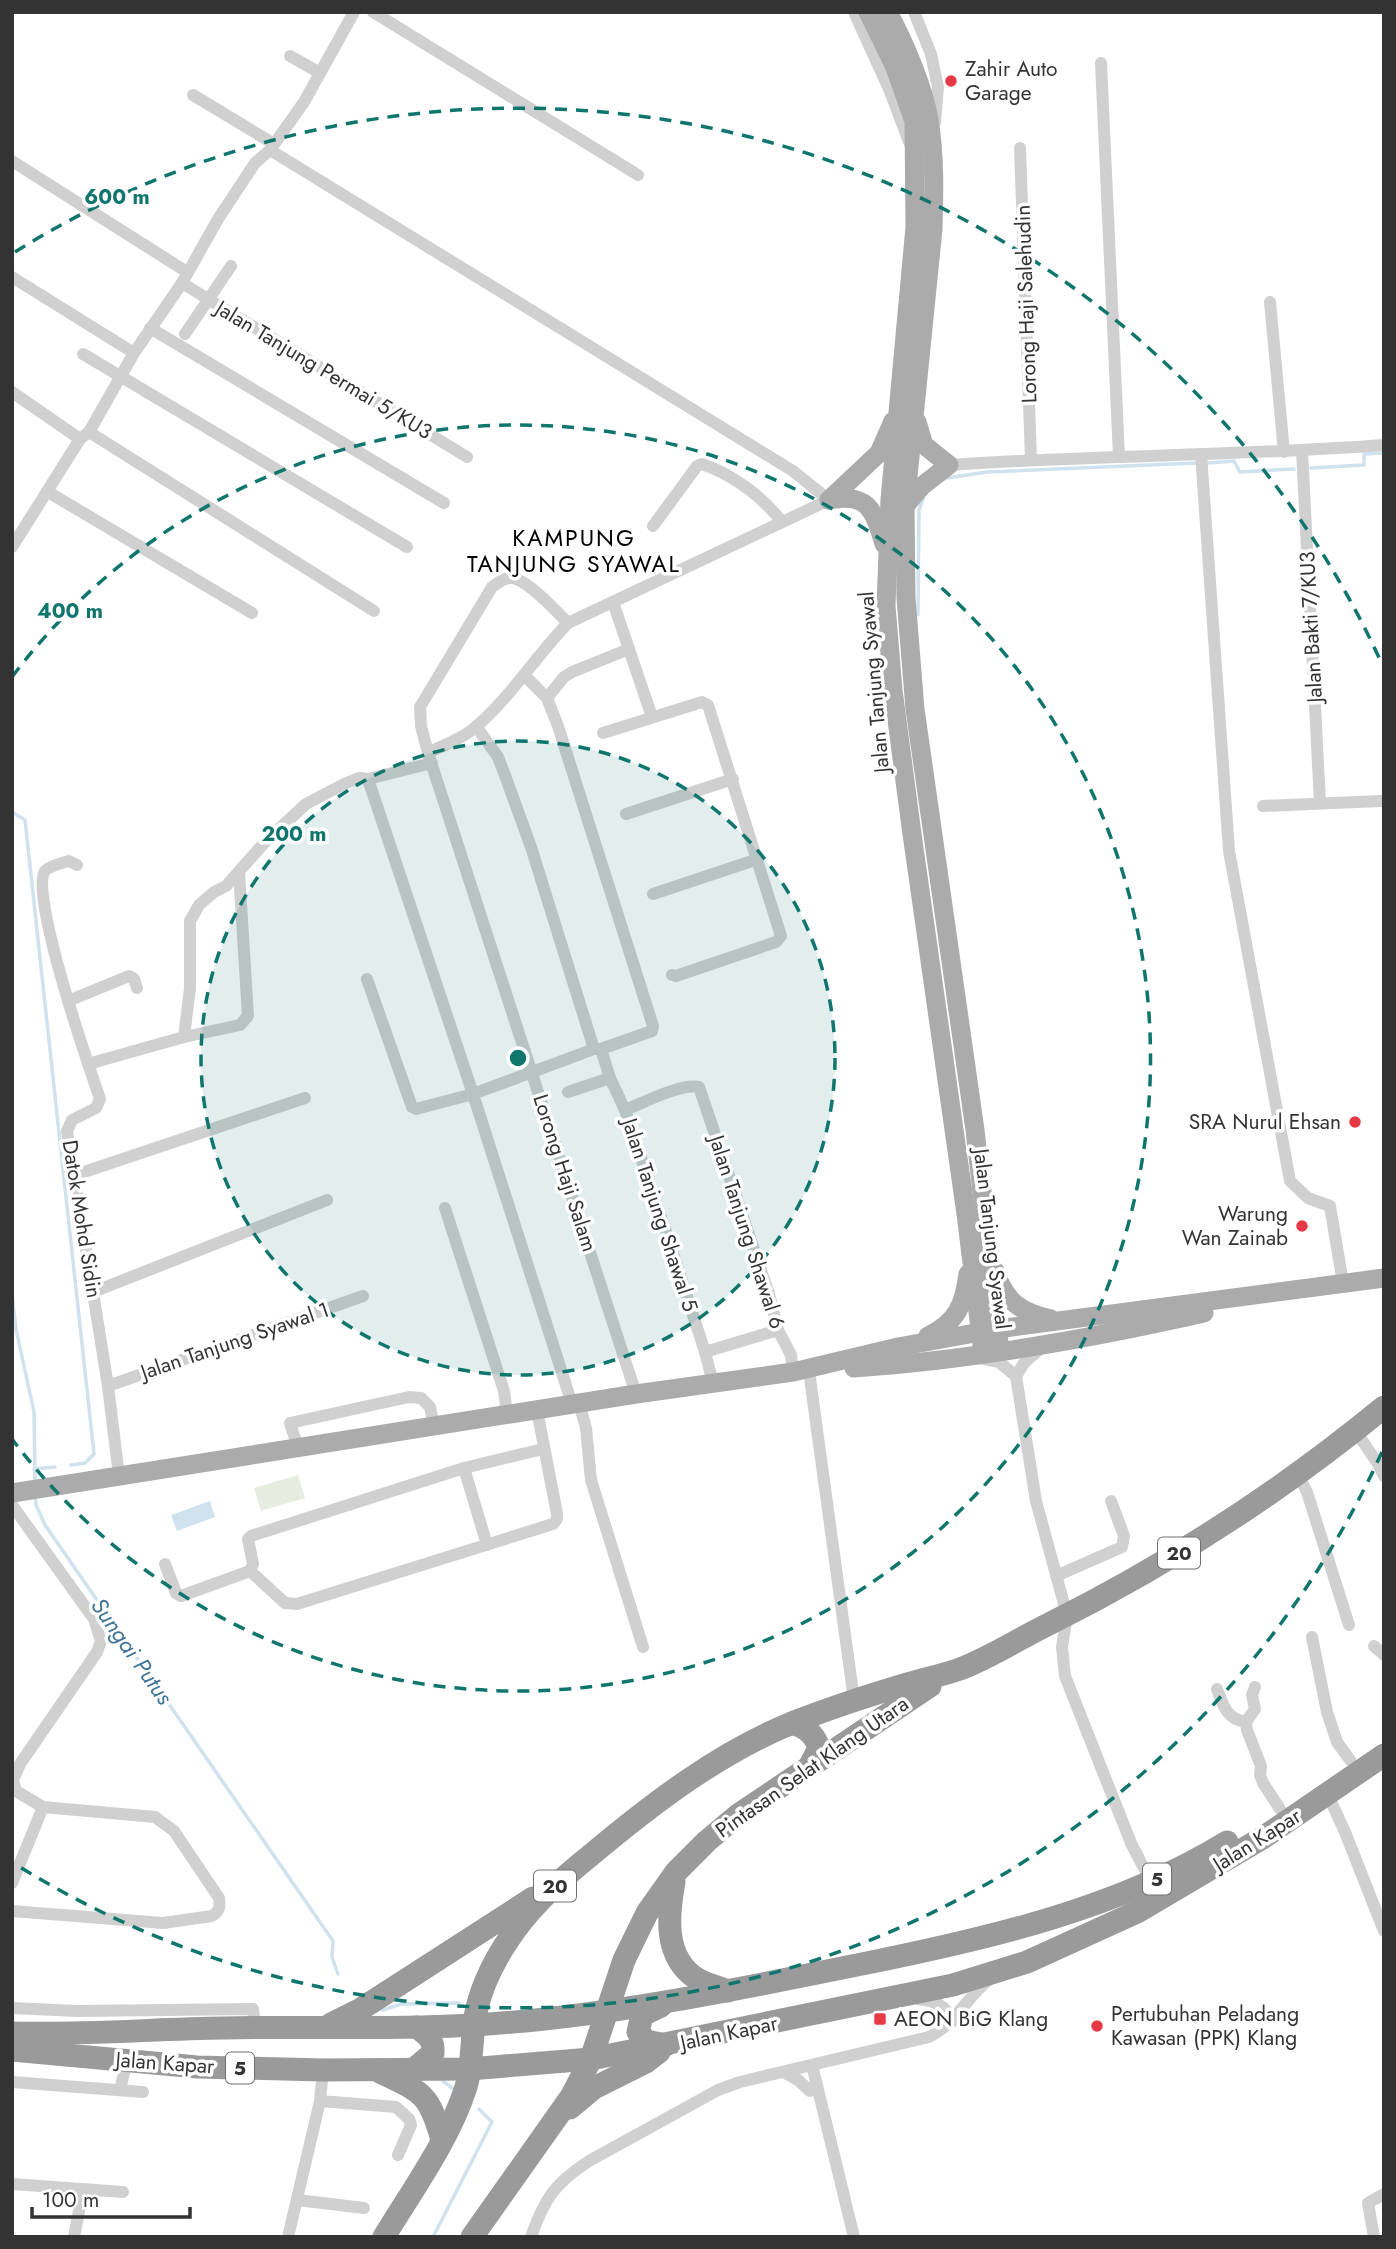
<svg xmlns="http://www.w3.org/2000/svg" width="1396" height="2249" viewBox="0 0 1396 2249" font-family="Jost,sans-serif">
<rect width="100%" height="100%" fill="#fff"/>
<polygon fill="#e6ecdf" points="298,1475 305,1498 261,1511 254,1488"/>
<polygon fill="#cfe2ee" points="210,1501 215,1517 177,1531 171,1515"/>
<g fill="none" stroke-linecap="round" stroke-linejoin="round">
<g stroke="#cfe2ee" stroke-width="3.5">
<polyline points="1208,463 1234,461 1240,472 1294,469"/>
<polyline points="1311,468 1364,465 1364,454 1384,453"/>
<polyline points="947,478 987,472 1196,463"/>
<polyline points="918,615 919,510 923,499"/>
<polyline points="12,812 25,820 94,1454 85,1463 71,1465"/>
<polyline points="12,1295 16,1329 34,1412 35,1483"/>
<polyline points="34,1469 55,1467"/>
<polyline points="35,1495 36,1505 45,1525 333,1941 332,1957 338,1974"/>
<polyline points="379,2007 383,2010 401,2004 459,2003"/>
<polyline points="443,2081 452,2088"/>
<polyline points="433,2237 492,2122 479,2109"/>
</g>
<g stroke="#d0d0d0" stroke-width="12">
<polyline points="373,12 638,175"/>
<polyline points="854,12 889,89 909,142"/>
<polyline points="914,12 931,54 938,87 935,123"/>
<polyline points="290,56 320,73"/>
<polyline points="1101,63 1119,457"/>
<polyline points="193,95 274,144"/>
<polyline points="1020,148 1031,459"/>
<path d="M270,150L793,471L829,500L568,623C535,657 509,700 472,730C459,740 442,746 428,753"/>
<polyline points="12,161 187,272"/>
<polyline points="12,277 134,353"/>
<polyline points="182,283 467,457"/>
<polyline points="1270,302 1284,452"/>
<polyline points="150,328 444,503"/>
<polyline points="185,334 231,266"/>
<polyline points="83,354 407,547"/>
<polyline points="12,392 80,439"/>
<polyline points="89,432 374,611"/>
<polyline points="1302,451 1320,803"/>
<polyline points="1201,454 1229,851 1290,1181 1308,1198 1330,1206 1343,1283"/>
<path d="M949,465C1094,455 1239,456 1384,445"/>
<polyline points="48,492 252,613"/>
<path d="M653,526L697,466L702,464C732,474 763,497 782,522"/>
<polyline points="12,547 80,439 89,432 134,353 182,283 218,219 255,163 270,150 304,102 354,12"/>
<polyline points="613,602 652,717"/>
<path d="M568,623C557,612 527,579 512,578C504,577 498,583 492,587L420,707L421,726L428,753L636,1394"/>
<polyline points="547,698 564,677 572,672 629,649"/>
<polyline points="476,726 498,757 506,778 531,847 594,1049"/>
<polyline points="603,733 702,702 708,705 781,936 776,942 676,976 672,975"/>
<polyline points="368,779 473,1094 572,1404"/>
<polyline points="1263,806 1381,801"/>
<polyline points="626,814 733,779"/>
<path d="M77,865L69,861C62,863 49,866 45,871C29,893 89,1067 100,1099L96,1108L72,1120L67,1131L108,1386L119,1476"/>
<polyline points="653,894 758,859"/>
<polyline points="367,979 412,1107 416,1109 473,1094 594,1049 601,1049 652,1031 653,1026 558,726 547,698 524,675"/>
<polyline points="68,1001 129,976 134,979 137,988"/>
<polyline points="184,1037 190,988 190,921 199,905 214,892 226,886 265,842 306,804 344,784 359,778 368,779 432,763"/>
<polyline points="601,1049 610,1078 625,1110 666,1232 705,1352 713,1383"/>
<polyline points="88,1064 184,1037 240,1025 248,1016 239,872"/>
<polyline points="568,1092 610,1078"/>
<path d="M625,1110C643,1103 681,1083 699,1087L769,1294L778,1330L791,1355L793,1372"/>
<polyline points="75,1175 305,1098"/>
<polyline points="445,1208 504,1391 507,1414"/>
<polyline points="93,1292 327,1200"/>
<polyline points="705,1352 778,1330"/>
<polyline points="984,1359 999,1362 1016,1376"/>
<polyline points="809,1371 854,1700"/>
<polyline points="1016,1376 1036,1501 1067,1615 1062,1647 1065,1676 1131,1843 1151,1882"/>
<polyline points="1016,1376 1024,1363 1041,1348"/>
<polyline points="108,1386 363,1296"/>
<polyline points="579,1403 586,1428 591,1480 643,1647"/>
<polyline points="1355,1430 1378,1464 1384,1476"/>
<polyline points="298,1448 290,1423 409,1397 421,1398 430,1407 434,1426"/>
<polyline points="464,1468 487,1545"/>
<polyline points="1298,1475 1307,1492 1349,1625"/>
<path d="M12,1505L94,1619L101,1641L97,1652L20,1764L13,1780L16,1791L43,1807L155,1817L174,1831L219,1898C220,1907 220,1911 212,1916L163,1923L12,1911"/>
<polyline points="165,1564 176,1593 181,1596 250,1571 253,1564 248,1539 251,1536 464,1468 543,1449"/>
<polyline points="250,1571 285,1603 297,1604 553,1524 557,1519 557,1514 537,1410"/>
<polyline points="1056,1576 1122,1547 1124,1536 1111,1501"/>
<polyline points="1312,1637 1327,1712 1337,1742 1350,1760"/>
<polyline points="1374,1646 1384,1655"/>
<polyline points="1255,1687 1252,1695 1255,1709 1246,1722 1247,1730 1261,1766 1260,1775 1263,1783 1280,1809"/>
<path d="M1217,1689C1223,1706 1227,1719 1246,1722"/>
<polyline points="1328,1795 1345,1832 1384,1931"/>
<polyline points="12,1883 43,1807"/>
<path d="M918,1999C935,2001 946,2005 953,2021"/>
<polyline points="12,2008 77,2011 253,2009 255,2027"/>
<polyline points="812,2065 854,2237"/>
<polyline points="783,2072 798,2080 810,2091"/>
<polyline points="12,2082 143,2092"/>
<polyline points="120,2090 127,2060"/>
<polyline points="320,2101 396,2107 409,2119 411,2125 398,2155"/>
<polyline points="12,2184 123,2192"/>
<polyline points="297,2200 364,2208"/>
<polyline points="74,2237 83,2190"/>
<polyline points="288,2237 320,2101 323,2070"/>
<path d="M531,2237C544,2199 555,2183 589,2161L718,2090L740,2082L929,2037C957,2023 966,1997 990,1979"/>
<polyline points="1374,2237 1368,2203 1384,2194"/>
</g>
<g stroke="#ababab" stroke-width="19">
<polyline points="868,12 894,65 914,121 915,227 890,499 886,606 893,690 912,834 966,1214 983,1353"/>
<path d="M888,12C904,41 924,88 929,120C935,155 934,193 933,229L905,506L906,598L915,709L975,1130L1000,1351"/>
<polyline points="829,500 879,453 893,421"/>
<path d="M829,500C868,492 874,510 884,544"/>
<polyline points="905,506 922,486 949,465 924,445 917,422"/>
<path d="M995,1271C1006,1302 1020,1312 1051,1319"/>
<path d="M928,1336C957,1322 964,1305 968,1274"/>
<path d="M854,1368C972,1360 1089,1339 1204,1313"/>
<polyline points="12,1493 636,1394 793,1372 898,1347 997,1329 1384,1278"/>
</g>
<g stroke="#9a9a9a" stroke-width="23">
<path d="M792,1723C806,1728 814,1733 819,1748L809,1767"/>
<path d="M674,1882C668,1915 663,1957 697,1979C705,1984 718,1987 728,1991"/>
<polyline points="661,2006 642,2015 638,2032 646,2041 666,2045"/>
<polyline points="331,2024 361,2009 533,1898"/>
<path d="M12,2033C83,2035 154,2029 224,2028C307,2026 391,2030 474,2025C605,2017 734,1990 862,1964C986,1939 1118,1909 1227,1842"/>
<polyline points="12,2050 197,2067 323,2070 469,2069 591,2059 953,1985 1027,1962 1137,1912 1264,1837 1384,1755"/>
<path d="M414,2069L433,2053C434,2039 427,2035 417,2027"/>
<path d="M380,2072C422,2092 429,2093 442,2140"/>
<polyline points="570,2108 594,2088 646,2062 659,2052"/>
<path d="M384,2237C413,2189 449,2140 466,2087C473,2063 471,2036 476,2012C483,1979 501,1948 522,1921C542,1896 566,1875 591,1855C653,1803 721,1751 797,1721C833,1707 870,1695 907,1684C924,1679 943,1675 960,1669C989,1658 1017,1640 1045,1626C1168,1565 1278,1494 1384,1407"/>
<polyline points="472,2237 571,2097 591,2059 624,1960 647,1913 676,1872 707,1841 738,1815 930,1686"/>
</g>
</g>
<circle cx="518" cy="1058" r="317" fill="#0f766e" fill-opacity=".12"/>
<g fill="none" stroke="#0f766e" stroke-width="3.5" stroke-dasharray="12 9">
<circle cx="518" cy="1058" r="317"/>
<path d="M12 677A633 633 0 1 1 12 1439"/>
<path d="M1382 1452A950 950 0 0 1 15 1864M15 252A950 950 0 0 1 1382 664"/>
</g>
<g fill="#e63946" stroke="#fff" stroke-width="2.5">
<circle cx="951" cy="81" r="7"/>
<circle cx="1355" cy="1122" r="7"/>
<circle cx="1302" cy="1226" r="7"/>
<rect x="873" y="2012" width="14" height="14" rx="3.5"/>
<circle cx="1097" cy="2026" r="7"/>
</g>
<g text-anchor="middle" stroke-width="7" stroke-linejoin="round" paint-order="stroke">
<g fill="#fff" stroke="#707070" stroke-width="2">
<rect x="1158" y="1537.5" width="42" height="31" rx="5"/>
<rect x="1143" y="1863.5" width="28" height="31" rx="5"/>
<rect x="534" y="1870.5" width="42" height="31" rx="5"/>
<rect x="226" y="2052.5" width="28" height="31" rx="5"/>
</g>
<g font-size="19" font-weight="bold" fill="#333">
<text x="1179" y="1560">20</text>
<text x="1157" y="1886">5</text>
<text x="555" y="1893">20</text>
<text x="240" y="2075">5</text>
</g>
<g font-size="21" fill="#333" stroke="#fff" text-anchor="start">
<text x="965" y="76">Zahir Auto<tspan x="965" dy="24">Garage</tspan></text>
<text x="1341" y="1129" text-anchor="end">SRA Nurul Ehsan</text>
<text x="1288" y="1221" text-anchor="end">Warung<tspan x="1288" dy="24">Wan Zainab</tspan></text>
<text x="1111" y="2021">Pertubuhan Peladang<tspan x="1111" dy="24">Kawasan (PPK) Klang</tspan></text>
<text x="894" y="2026">AEON BiG Klang</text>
</g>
<g font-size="21" fill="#333" stroke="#fff">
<text transform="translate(1026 304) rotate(-92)" y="7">Lorong Haji Salehudin</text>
<text transform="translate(324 370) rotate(31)" y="7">Jalan Tanjung Permai 5/KU3</text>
<text transform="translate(1311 627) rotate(-93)" y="7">Jalan Bakti 7/KU3</text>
<text transform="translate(874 682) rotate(-95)" y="7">Jalan Tanjung Syawal</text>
<text transform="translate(565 1173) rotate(72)" y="7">Lorong Haji Salam</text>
<text transform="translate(660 1215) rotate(72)" y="7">Jalan Tanjung Shawal 5</text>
<text transform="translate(82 1219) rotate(81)" y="7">Datok Mohd Sidin</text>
<text transform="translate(747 1232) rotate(72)" y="7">Jalan Tanjung Shawal 6</text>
<text transform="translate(992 1239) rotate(83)" y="7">Jalan Tanjung Syawal</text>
<text transform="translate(235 1341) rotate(-19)" y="7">Jalan Tanjung Syawal 1</text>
<text transform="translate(812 1767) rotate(-35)" y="7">Pintasan Selat Klang Utara</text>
<text transform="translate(1257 1840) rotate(-32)" y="7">Jalan Kapar</text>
<text transform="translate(729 2033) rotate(-12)" y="7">Jalan Kapar</text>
<text transform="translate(165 2063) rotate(4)" y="7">Jalan Kapar</text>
</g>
<g font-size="23" letter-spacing="2" fill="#000" stroke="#fff">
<text x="574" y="546">KAMPUNG<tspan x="574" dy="26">TANJUNG SYAWAL</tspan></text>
</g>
<g font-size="23" font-style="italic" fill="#3f7597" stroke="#fff">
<text transform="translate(132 1651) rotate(55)" y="8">Sungai Putus</text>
</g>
</g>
<circle cx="518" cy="1058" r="10" fill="#0f766e" stroke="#fff" stroke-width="3.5"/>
<g font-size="21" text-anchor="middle" font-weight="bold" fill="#0f766e" stroke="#fff" stroke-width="7" stroke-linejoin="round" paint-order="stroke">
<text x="117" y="204">600 m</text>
<text x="70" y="618">400 m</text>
<text x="294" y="841">200 m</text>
</g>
<rect width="1396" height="2249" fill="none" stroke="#333333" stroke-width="28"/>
<path d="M32 2207v10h158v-10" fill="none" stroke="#333333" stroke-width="3.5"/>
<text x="42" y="2207" font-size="21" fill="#333333" stroke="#ffffff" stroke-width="5" paint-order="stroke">100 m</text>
</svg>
